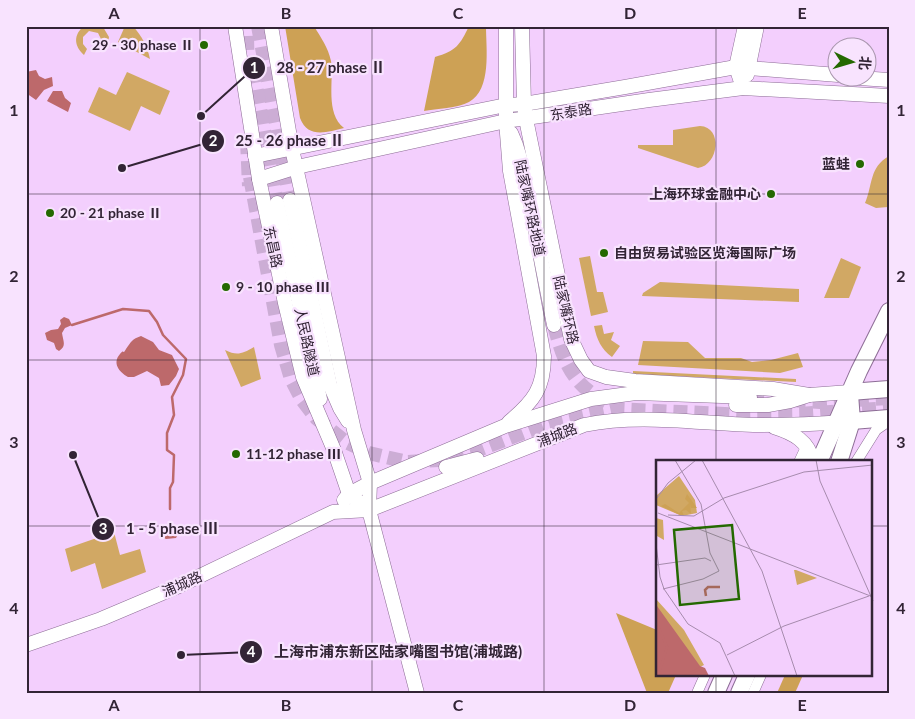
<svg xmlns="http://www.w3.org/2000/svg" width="915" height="719" viewBox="0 0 915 719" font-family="Lato,'Noto Sans SC',sans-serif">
<rect width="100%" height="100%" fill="#f3cffd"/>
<g fill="#d1a864">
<path d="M84,26L103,27L109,37L107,48L100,45L101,39L98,33L89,31L83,37V44L87,49L84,55C74,46 73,35 84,26Z"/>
<path d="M125,26H133C142,37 147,45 150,59L118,42Z"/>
<polygon points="127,72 170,91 160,115 141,106 130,131 88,112 99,87 116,95"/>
<path d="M700,126C723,127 719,165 698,168L638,148V145H673V130Z"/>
<path d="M889,156V205L888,207L876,208L865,203C873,185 869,167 889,156Z"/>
<polygon points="590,256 597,292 603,292 608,312 591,316 579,258"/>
<polygon points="841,258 861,267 849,298 824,298"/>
<polygon points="660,282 799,289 799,302 642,296 643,293"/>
<path d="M602,325L604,334L614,332L611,340L620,346L612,357C601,349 597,340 594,326Z"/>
<polygon points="643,341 688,342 705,358 741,358 752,362 771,360 798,353 803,367 780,373 638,365"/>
<path d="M254,347L261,379L241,387L225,350C237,356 242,354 254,347Z"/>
<polygon points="633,371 796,379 796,382 633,374"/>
<polygon points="114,532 120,555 140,549 146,572 102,589 95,563 71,572 65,549"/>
</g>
<g fill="#cda155">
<path d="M285,26H314C321,38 328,47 331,61C334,81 325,113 344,128C327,132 308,139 300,118Z"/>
<path d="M469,26H486C486,49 492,89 469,102C458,108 436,109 424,111L435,57C456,51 460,45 469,26Z"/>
<polygon points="616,613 657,630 658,675 676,675 668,693 647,693"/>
<polygon points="785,675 803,675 795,693 777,693"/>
</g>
<g fill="#bd696b">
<polygon points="36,70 39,76 45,79 52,77 53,86 44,90 36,100 26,93 26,72"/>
<polygon points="53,91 62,91 65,98 71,103 68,112 47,101"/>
<path d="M64,317L69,319L72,325L65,328L62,333C63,341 67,346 59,351L56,349L54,343L47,340L45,333L51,330L58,329L61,324L60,320Z"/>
<path d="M141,336L153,342L159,350L172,355L179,369L176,376L169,385L161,386L159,378L147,371L134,377H128C119,372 112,363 120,354C125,348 122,356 126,349C131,342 132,339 141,336Z"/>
<polygon points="174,528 177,529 179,532 176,538 166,539 162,537 161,532 164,529"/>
</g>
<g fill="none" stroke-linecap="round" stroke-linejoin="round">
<polyline stroke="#bd696b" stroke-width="2.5" points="72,325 123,309 149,311 157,322 163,335 186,359 183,375 172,397 174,415 167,433 167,450 174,455 173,482 170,488 170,509"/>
<g stroke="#ccadd5" stroke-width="14" stroke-dasharray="14 7" stroke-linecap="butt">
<polyline points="258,26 290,200"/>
<polyline points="247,36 248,81"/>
<polyline points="253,69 277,203"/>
<polyline points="247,140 249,186"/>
<polyline points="250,177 281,345 291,379 302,400 316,418 346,442 369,453 407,462 439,460 473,452 549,423 613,409 748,415 800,414 889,408"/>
<path d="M554,325C563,360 572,385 606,402"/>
<polyline points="750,397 820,402 889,398"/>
</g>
<g stroke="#8d6d96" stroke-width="11">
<g id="street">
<polyline points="799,462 807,445"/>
<polyline points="856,462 876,430 889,421"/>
<polyline points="697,693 705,675"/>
<polyline points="753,693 761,675"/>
</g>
</g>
<g stroke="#8d6d96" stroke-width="15">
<g id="secondary">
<polyline points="235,26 259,179 285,303 303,377 334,450 349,494 369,510"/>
<polyline points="271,26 292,149 354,430 370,483 369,510 417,693"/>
<path d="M506,26V121L510,171L544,356C544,388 534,401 509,422"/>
<polyline points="522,26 524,104 526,119 571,339 581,360 589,371 606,377 635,381 773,389 809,395"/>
<polyline points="747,75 757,26"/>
<polyline points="859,78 889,80"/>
<polyline points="743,88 736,67 745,26"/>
<polyline points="511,133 516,145 523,168 554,325"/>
<polyline points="255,156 506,105 524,104 625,87 736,67 838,75"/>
<polyline points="259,179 297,167 506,121 649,100 743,88 889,96"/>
<polyline points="290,200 330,385 340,408 348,421"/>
<polyline points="277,203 320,399"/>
<polyline points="736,405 768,405 790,401 809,395 850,392"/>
<path d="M774,427C793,433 809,441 813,462"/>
<polyline points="446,467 477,459"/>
<polyline points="344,500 349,494 370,483 505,426 591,399 636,393 750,397"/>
<path d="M26,645L101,619L179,586L333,512L369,510L584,425C641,413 700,424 758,425C787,425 817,424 845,422"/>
</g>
</g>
<g stroke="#8d6d96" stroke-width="18">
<g id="primary">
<polyline points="850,392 889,389"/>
<polyline points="852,421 889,418"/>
<polyline points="819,462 859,371 889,311"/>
<polyline points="839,462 852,421 850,394"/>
<polyline points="716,693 724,675"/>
<polyline points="739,693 747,675"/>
</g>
</g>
<use href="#street" stroke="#fff" stroke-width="10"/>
<use href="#secondary" stroke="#fff" stroke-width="14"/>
<use href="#primary" stroke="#fff" stroke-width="16"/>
</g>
<path fill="none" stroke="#322435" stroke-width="1" stroke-opacity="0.55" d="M200,26V693M372,26V693M544,26V693M716,26V462M26,194H889M26,360H889M26,526H658M871,526H889M716,675V693"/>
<g fill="#246901" stroke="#f8e3fe" stroke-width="2">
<circle cx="204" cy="45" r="5"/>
<circle cx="860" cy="164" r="5"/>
<circle cx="771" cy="194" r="5"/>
<circle cx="50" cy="213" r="5"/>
<circle cx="604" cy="253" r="5"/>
<circle cx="226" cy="287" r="5"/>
<circle cx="236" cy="454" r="5"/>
</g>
<g text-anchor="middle" stroke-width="4.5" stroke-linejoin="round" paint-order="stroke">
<g font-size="14" font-weight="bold" fill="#322435" stroke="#f8e3fe" text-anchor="start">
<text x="194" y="50" text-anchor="end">29 - 30 phase Ⅱ</text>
<text x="850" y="169" text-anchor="end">蓝蛙</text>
<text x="761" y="199" text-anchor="end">上海环球金融中心</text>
<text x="60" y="218">20 - 21 phase Ⅱ</text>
<text x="614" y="258">自由贸易试验区览海国际广场</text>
<text x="236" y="292">9 - 10 phase Ⅲ</text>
<text x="246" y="459">11-12 phase Ⅲ</text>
</g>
<g font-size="14" fill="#322435" stroke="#f8e3fe">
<text transform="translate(571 112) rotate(-9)" y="5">东泰路</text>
<text transform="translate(530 208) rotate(78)" y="5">陆家嘴环路地道</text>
<text transform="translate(273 247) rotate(78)" y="5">东昌路</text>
<text transform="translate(566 310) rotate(77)" y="5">陆家嘴环路</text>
<text transform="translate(307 342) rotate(78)" y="5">人民路隧道</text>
<text transform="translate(557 435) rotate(-21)" y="5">浦城路</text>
<text transform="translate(182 584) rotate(-24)" y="5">浦城路</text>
</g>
</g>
<g transform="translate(656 460)">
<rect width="216" height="216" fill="#f3cffd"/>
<path d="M23,16L39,40L41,53L26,56L0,45L1,35ZM0,58L7,60L8,80L1,76ZM138,110H140L161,118L141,125ZM0,139L28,170L48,205L44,207L0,147Z" fill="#d1a864"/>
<path d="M31,34L41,48H35L34,44L35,54L30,50L26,51L28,56L24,55L5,46L9,44L23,53L33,43L29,39Z" fill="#cda155"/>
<path d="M1,146L44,206L49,208L53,216H0Z" fill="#bd696b"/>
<path fill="none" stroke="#bd696b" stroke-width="2.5" d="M50,136L49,130L52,127H64M0,161L11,187L2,216M29,216L45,208"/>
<path fill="none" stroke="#a68bad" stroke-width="1" d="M19,0L45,44L54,93L63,111M46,0L106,111L141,216M160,0L164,21L217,141M1,38L12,23L40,0M2,53L217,137M12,55L38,56L68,38L148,12L217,5M0,84L4,117L8,129L32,164L64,183L79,216M0,105L49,98L55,101M7,129L47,119L63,111M71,195L128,166L213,136"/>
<path fill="#246901" fill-opacity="0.15" stroke="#246901" stroke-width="2.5" d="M76,65L83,139L24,145L18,70Z"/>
<rect width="216" height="216" fill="none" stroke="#322435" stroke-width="2.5"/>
</g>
<path fill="none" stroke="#322435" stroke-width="2" d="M201 116L254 68M122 168L213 141M73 455L103 529M181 655L251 652"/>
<g fill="#322435" stroke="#f8e3fe" stroke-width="2">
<circle cx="201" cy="116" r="5"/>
<circle cx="122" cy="168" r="5"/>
<circle cx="73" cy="455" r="5"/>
<circle cx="181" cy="655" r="5"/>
<circle cx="254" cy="68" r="12"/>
<circle cx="213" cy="141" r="12"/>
<circle cx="103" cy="529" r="12"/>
<circle cx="251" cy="652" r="12"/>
</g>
<g font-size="15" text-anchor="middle" font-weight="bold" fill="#fff">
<text x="254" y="73">1</text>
<text x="213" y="146">2</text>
<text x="103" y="534">3</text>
<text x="251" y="657">4</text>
</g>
<g font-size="15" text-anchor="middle" font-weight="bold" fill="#322435" stroke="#f8e3fe" stroke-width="4.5" stroke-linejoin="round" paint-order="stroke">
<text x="331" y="73">28 - 27 phase Ⅱ</text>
<text x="290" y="146">25 - 26 phase Ⅱ</text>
<text x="172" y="534">1 - 5 phase Ⅲ</text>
<text x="398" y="657">上海市浦东新区陆家嘴图书馆(浦城路)</text>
</g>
<rect width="915" height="719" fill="none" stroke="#f8e3fe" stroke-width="55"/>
<g transform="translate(852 62) rotate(95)"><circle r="24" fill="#f8e3fe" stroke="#a997ae"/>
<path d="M0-4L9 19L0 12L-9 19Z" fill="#246901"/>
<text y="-8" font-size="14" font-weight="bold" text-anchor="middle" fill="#322435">北</text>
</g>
<rect x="28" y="28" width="860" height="664" fill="none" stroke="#322435" stroke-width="2"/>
<g font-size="16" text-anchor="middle" font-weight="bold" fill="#322435">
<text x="114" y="19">A</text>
<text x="286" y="19">B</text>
<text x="458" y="19">C</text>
<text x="630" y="19">D</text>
<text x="802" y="19">E</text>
<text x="14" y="116">1</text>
<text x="901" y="116">1</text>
<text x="14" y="282">2</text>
<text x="901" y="282">2</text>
<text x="14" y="448">3</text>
<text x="901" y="448">3</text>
<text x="14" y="614">4</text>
<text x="901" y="614">4</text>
<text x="114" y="711">A</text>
<text x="286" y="711">B</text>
<text x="458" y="711">C</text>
<text x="630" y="711">D</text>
<text x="802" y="711">E</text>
</g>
</svg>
